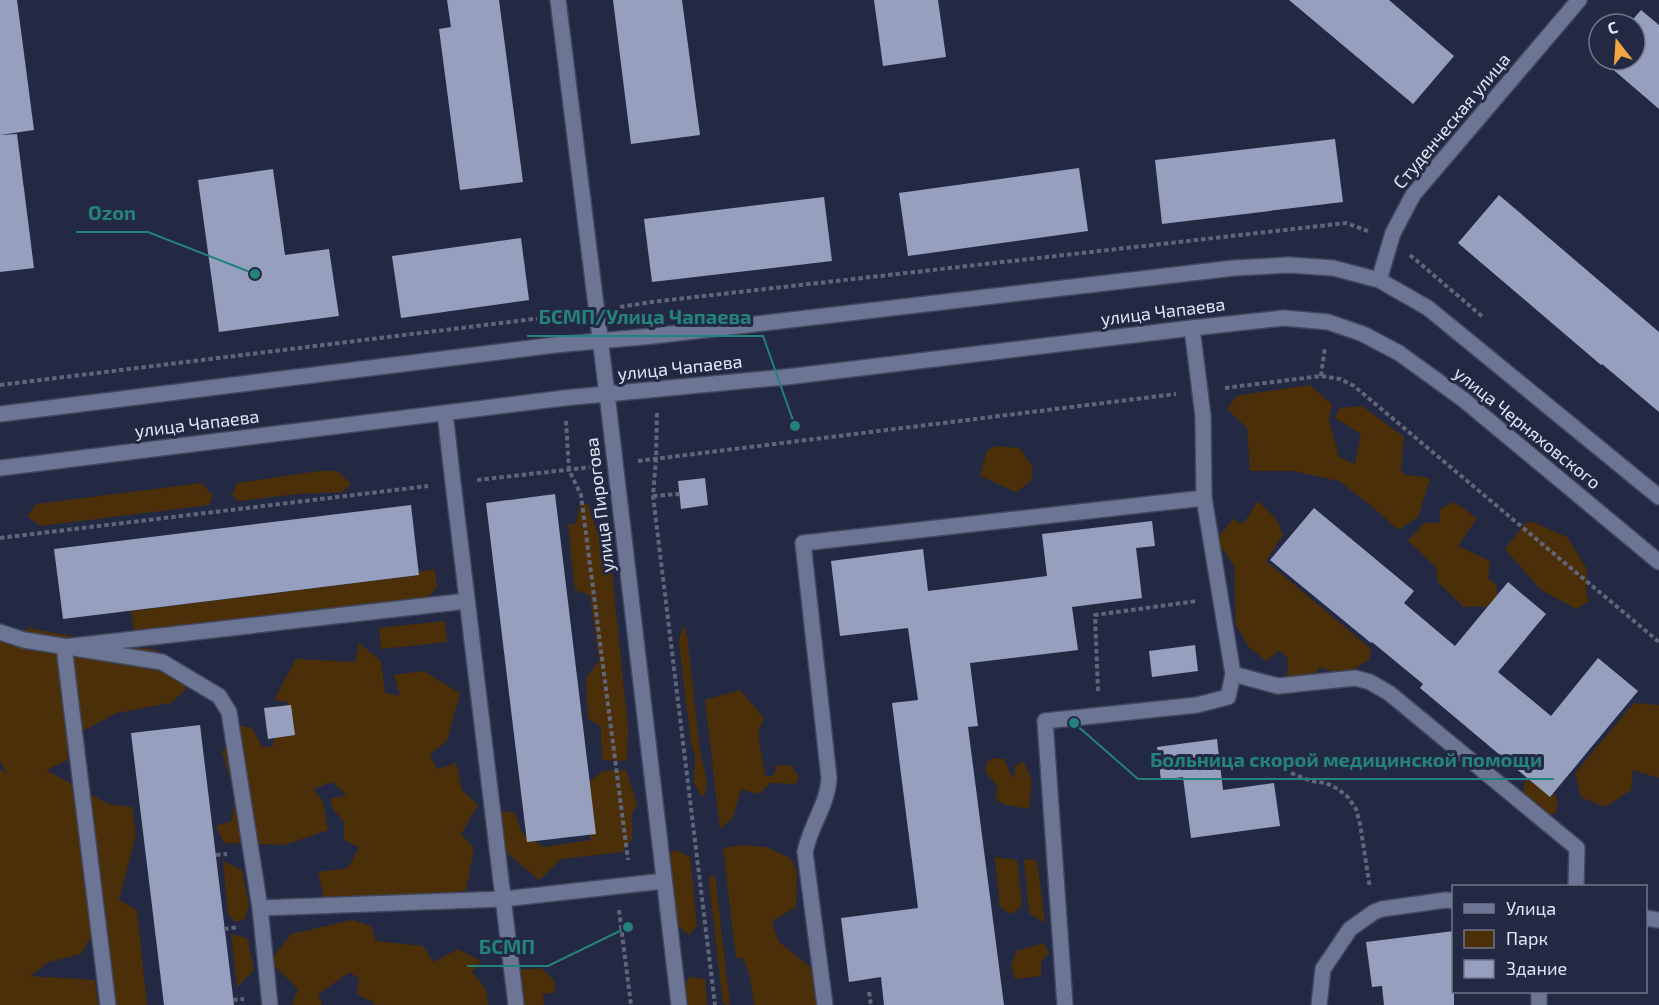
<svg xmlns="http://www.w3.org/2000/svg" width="1659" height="1005" viewBox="0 0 1659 1005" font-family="'Exo 2',sans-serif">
<rect width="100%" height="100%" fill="#232942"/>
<g fill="#4b2f09">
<polygon points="1309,385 1332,404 1329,420 1339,457 1355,464 1361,434 1335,418 1340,408 1362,406 1404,437 1401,468 1404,475 1419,476 1430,479 1418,517 1398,530 1373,507 1339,481 1293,471 1250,471 1247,428 1227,409 1236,396"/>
<polygon points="996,446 1019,448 1033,467 1031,481 1016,492 980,476 987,451"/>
<polygon points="319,471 337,471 351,483 343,492 296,494 239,501 232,496 237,483"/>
<polygon points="201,483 213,495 209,505 40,526 27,516 36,504"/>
<polygon points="1258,501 1277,520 1283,535 1266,561 1371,649 1369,660 1343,675 1320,667 1309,681 1287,677 1288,659 1280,650 1266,661 1249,647 1236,625 1234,566 1216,540 1233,519 1243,524"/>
<polygon points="1454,502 1477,518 1458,546 1490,561 1488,579 1496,584 1499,606 1464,607 1438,582 1436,567 1408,541 1424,523 1440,523 1440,509"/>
<polygon points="580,504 588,504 602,546 610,552 628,728 627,761 602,760 601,727 588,718 586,678 599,661 590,595 575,590 568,525 576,523"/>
<polygon points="1533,522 1567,537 1587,569 1586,591 1589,601 1576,609 1540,589 1505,549 1525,523"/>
<polygon points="435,569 437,588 425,599 134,632 131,611 419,575 419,572"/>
<polygon points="445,621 447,642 381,649 379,628"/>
<polygon points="683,625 687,635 700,751 707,783 705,794 701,796 694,783 695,754 691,743 679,642"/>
<polygon points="29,628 121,646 153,649 169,656 186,689 171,703 116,713 67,740 68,760 46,770 108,804 132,807 136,835 119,900 137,910 147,1005 115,1005 103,918 81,954 49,962 30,976 95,980 98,1005 0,1005 0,769 7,774 0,760 0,642"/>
<polygon points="359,643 381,661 385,693 400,696 394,675 423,671 460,693 447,741 430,754 437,769 456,763 462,790 478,805 461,834 474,848 466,890 386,907 324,900 318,872 348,868 359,847 344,840 344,822 333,809 330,799 347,795 332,782 313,789 323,801 328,830 284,845 224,843 216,826 232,821 235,795 222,752 237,726 251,727 263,747 273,747 276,722 288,702 274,700 296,659 355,662"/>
<polygon points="740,690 764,718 758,733 765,776 773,776 777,765 790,765 799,777 796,784 770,783 759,794 741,789 733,817 720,829 705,700"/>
<polygon points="1634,703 1659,705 1659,778 1633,770 1631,790 1605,807 1581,797 1575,773"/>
<polygon points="993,758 1004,759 1012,777 1014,778 1015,765 1024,762 1032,781 1029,809 1006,805 996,800 997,786 985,771 987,762"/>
<polygon points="626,770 637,805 632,814 632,839 623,852 561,859 539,880 493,841 490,823 503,811 515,813 522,833 544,847 591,840 579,790 603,771"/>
<polygon points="1525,780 1549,786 1557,799 1556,813 1542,817 1523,797"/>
<polygon points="739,845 766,847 790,858 797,871 796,907 772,921 778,941 814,970 822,1005 754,1005 750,978 744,959 736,957 723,848"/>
<polygon points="675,850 690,857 697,926 689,935 678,926 666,857"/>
<polygon points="995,857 1017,860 1022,906 1011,914 1000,907"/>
<polygon points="1024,859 1037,861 1045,923 1029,913"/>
<polygon points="223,861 242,870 249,905 245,919 235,922 228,913"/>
<polygon points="710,875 715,876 730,1005 723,1004 709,881"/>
<polygon points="352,920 371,926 376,941 423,946 433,962 458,949 481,961 472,972 486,990 488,1005 373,1005 375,1003 357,994 359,979 350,972 318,994 322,1002 321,1005 292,1005 298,989 270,961 291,934"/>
<polygon points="231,934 247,938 254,970 237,987"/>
<polygon points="1044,943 1049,953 1041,962 1041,976 1015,979 1011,967 1016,951"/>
<polygon points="541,968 554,980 555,992 543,994 544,1005 507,1005 505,981 516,970"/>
<polygon points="690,977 705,979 707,1005 683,1005 682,989"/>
</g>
<g fill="#969fbe">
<polygon points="0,0 17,0 34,130 0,135"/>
<polygon points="447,0 499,0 523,182 460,190 439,29 451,27"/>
<polygon points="613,0 682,0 700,135 631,144"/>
<polygon points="874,0 938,0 946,57 883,66"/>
<polygon points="1289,0 1389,0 1454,56 1413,104"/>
<polygon points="1641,10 1659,25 1659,109 1602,60 1635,60 1635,24 1629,24"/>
<polygon points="17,134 34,268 0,272 0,135"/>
<polygon points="1335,139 1343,202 1162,224 1155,160"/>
<polygon points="1079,168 1088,231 908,256 899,193"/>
<polygon points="273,169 285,255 329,249 339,316 219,332 198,180"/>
<polygon points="1499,195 1659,332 1659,412 1602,364 1601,365 1458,243"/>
<polygon points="824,197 832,261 652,282 644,219"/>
<polygon points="521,238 529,300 401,318 392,256"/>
<polygon points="705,478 708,505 681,509 678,481"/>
<polygon points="555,494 596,834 527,842 486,503"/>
<polygon points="411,505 419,575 63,619 54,549"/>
<polygon points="1314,508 1414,591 1404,603 1455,646 1508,582 1546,614 1498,672 1551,716 1598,658 1638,691 1550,797 1420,688 1423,684 1372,642 1371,643 1270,560"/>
<polygon points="1152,521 1155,546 1136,548 1142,598 1072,607 1078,650 970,663 978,726 968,727 1004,1005 884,1005 881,977 849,982 841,918 918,908 892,703 918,700 908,628 840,636 831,561 923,549 928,591 1047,576 1042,534"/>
<polygon points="1195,645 1198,671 1152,677 1149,651"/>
<polygon points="291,705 295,735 268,739 264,708"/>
<polygon points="200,725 234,1005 164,1005 131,733"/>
<polygon points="1217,739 1223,790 1274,783 1280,826 1191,838 1183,777 1161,780 1157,747"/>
<polygon points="1454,931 1454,1005 1384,1005 1382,986 1372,987 1366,942"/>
</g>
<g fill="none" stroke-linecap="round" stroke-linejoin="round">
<g stroke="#41475f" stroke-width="18">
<g id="minor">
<polyline points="558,0 607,394 679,1005"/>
<polyline points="1379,280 1393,233 1413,195 1579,0"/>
<polyline points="445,413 453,483 516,1005"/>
<polyline points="0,414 555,345 653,336 1234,268 1289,265 1333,268 1379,280 1428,308 1659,497"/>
<polyline points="0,468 564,398 786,377 1192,328 1284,318 1328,322 1363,334 1399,353 1464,400 1659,562"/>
<polyline points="0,632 24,640 162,662 219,696 229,712 260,908 270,1005"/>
<polyline points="1233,674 1278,686 1355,678 1370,682 1389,693 1577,848 1576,886"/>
<polyline points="260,908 503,899 664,881"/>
<polyline points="1646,918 1659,920"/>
<polyline points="1539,992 1539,1005"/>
<polyline points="108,1005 64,647 467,601"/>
<path d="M825,1005L805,852C810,826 828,804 829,778L803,543L1204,498"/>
<polyline points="1065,1005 1045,721 1197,705 1228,697 1233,674 1204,498 1203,416 1192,328"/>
<polyline points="1319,1005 1323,969 1350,929 1374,912 1382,909 1446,900 1454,901"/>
</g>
</g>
<g stroke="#60657c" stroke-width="4" stroke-dasharray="4.5 3" stroke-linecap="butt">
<polyline points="1410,255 1484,318"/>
<polyline points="620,307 651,302 1346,223 1368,231"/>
<polyline points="1321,376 1325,347"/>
<polyline points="0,385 574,314"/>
<polyline points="1225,388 1321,376 1340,379 1354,386 1659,642"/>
<polyline points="657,413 656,459 653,496 715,1005"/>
<polyline points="566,421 569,470 581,495 628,860"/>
<polyline points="638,461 1176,394"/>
<polyline points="477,480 592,467"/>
<polyline points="653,496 679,494"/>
<polyline points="0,538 428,486"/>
<polyline points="1098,691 1095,615 1197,601"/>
<polyline points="1291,773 1311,781 1326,783 1338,789 1348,797 1356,809 1360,824 1370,888"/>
<polyline points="216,855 227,854"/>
<polyline points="619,910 631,1005"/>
<polyline points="224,929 239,927"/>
<polyline points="869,992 871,1005"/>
<polyline points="233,1000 244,999"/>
</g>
<use href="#minor" stroke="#6c7594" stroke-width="15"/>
</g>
<g text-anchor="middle" stroke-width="6" stroke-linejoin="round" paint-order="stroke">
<g font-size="18" fill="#e1e6f7" stroke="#232942">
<text transform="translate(1452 121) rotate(-50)" y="6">Студенческая улица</text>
<text transform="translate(1163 312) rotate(-7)" y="6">улица Чапаева</text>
<text transform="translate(680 368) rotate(-6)" y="6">улица Чапаева</text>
<text transform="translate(197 424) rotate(-7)" y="6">улица Чапаева</text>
<text transform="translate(1527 428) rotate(39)" y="6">улица Черняховского</text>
<text transform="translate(600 505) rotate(-97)" y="6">улица Пирогова</text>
</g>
</g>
<path fill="none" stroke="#24817c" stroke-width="2" d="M255 274L148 232H76M795 426L763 336H527M1074 723L1138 779H1554M628 927L548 966H467"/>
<g fill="#24817c" stroke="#232942" stroke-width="2">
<circle cx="255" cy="274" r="6"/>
<circle cx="795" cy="426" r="6"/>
<circle cx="1074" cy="723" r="6"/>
<circle cx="628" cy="927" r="6"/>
</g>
<g font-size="20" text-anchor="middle" font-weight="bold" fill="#24817c" stroke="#232942" stroke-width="6" stroke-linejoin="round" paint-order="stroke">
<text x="112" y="220">Ozon</text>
<text x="645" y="324">БСМП/Улица Чапаева</text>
<text x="1346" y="767">Больница скорой медицинской помощи</text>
<text x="507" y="954">БСМП</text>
</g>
<rect x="1452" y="885" width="195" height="108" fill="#232942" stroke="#6f758a" stroke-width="1.5"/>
<rect x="1464" y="904" width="30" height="9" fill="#6c7594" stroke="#6f758a" stroke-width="1.5"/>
<text x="1506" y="915" font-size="18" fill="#e1e6f7">Улица</text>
<rect x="1464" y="930" width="30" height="18" fill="#4b2f09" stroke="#6f758a" stroke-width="1.5"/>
<text x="1506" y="945" font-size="18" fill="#e1e6f7">Парк</text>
<rect x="1464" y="960" width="30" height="18" fill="#969fbe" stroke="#6f758a" stroke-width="1.5"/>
<text x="1506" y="975" font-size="18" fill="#e1e6f7">Здание</text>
<g transform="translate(1617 42) rotate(343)"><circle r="28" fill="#232942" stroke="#6f758a" stroke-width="1.5"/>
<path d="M0-4.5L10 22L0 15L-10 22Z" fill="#f2a541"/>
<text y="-9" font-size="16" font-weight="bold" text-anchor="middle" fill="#e1e6f7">С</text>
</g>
</svg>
